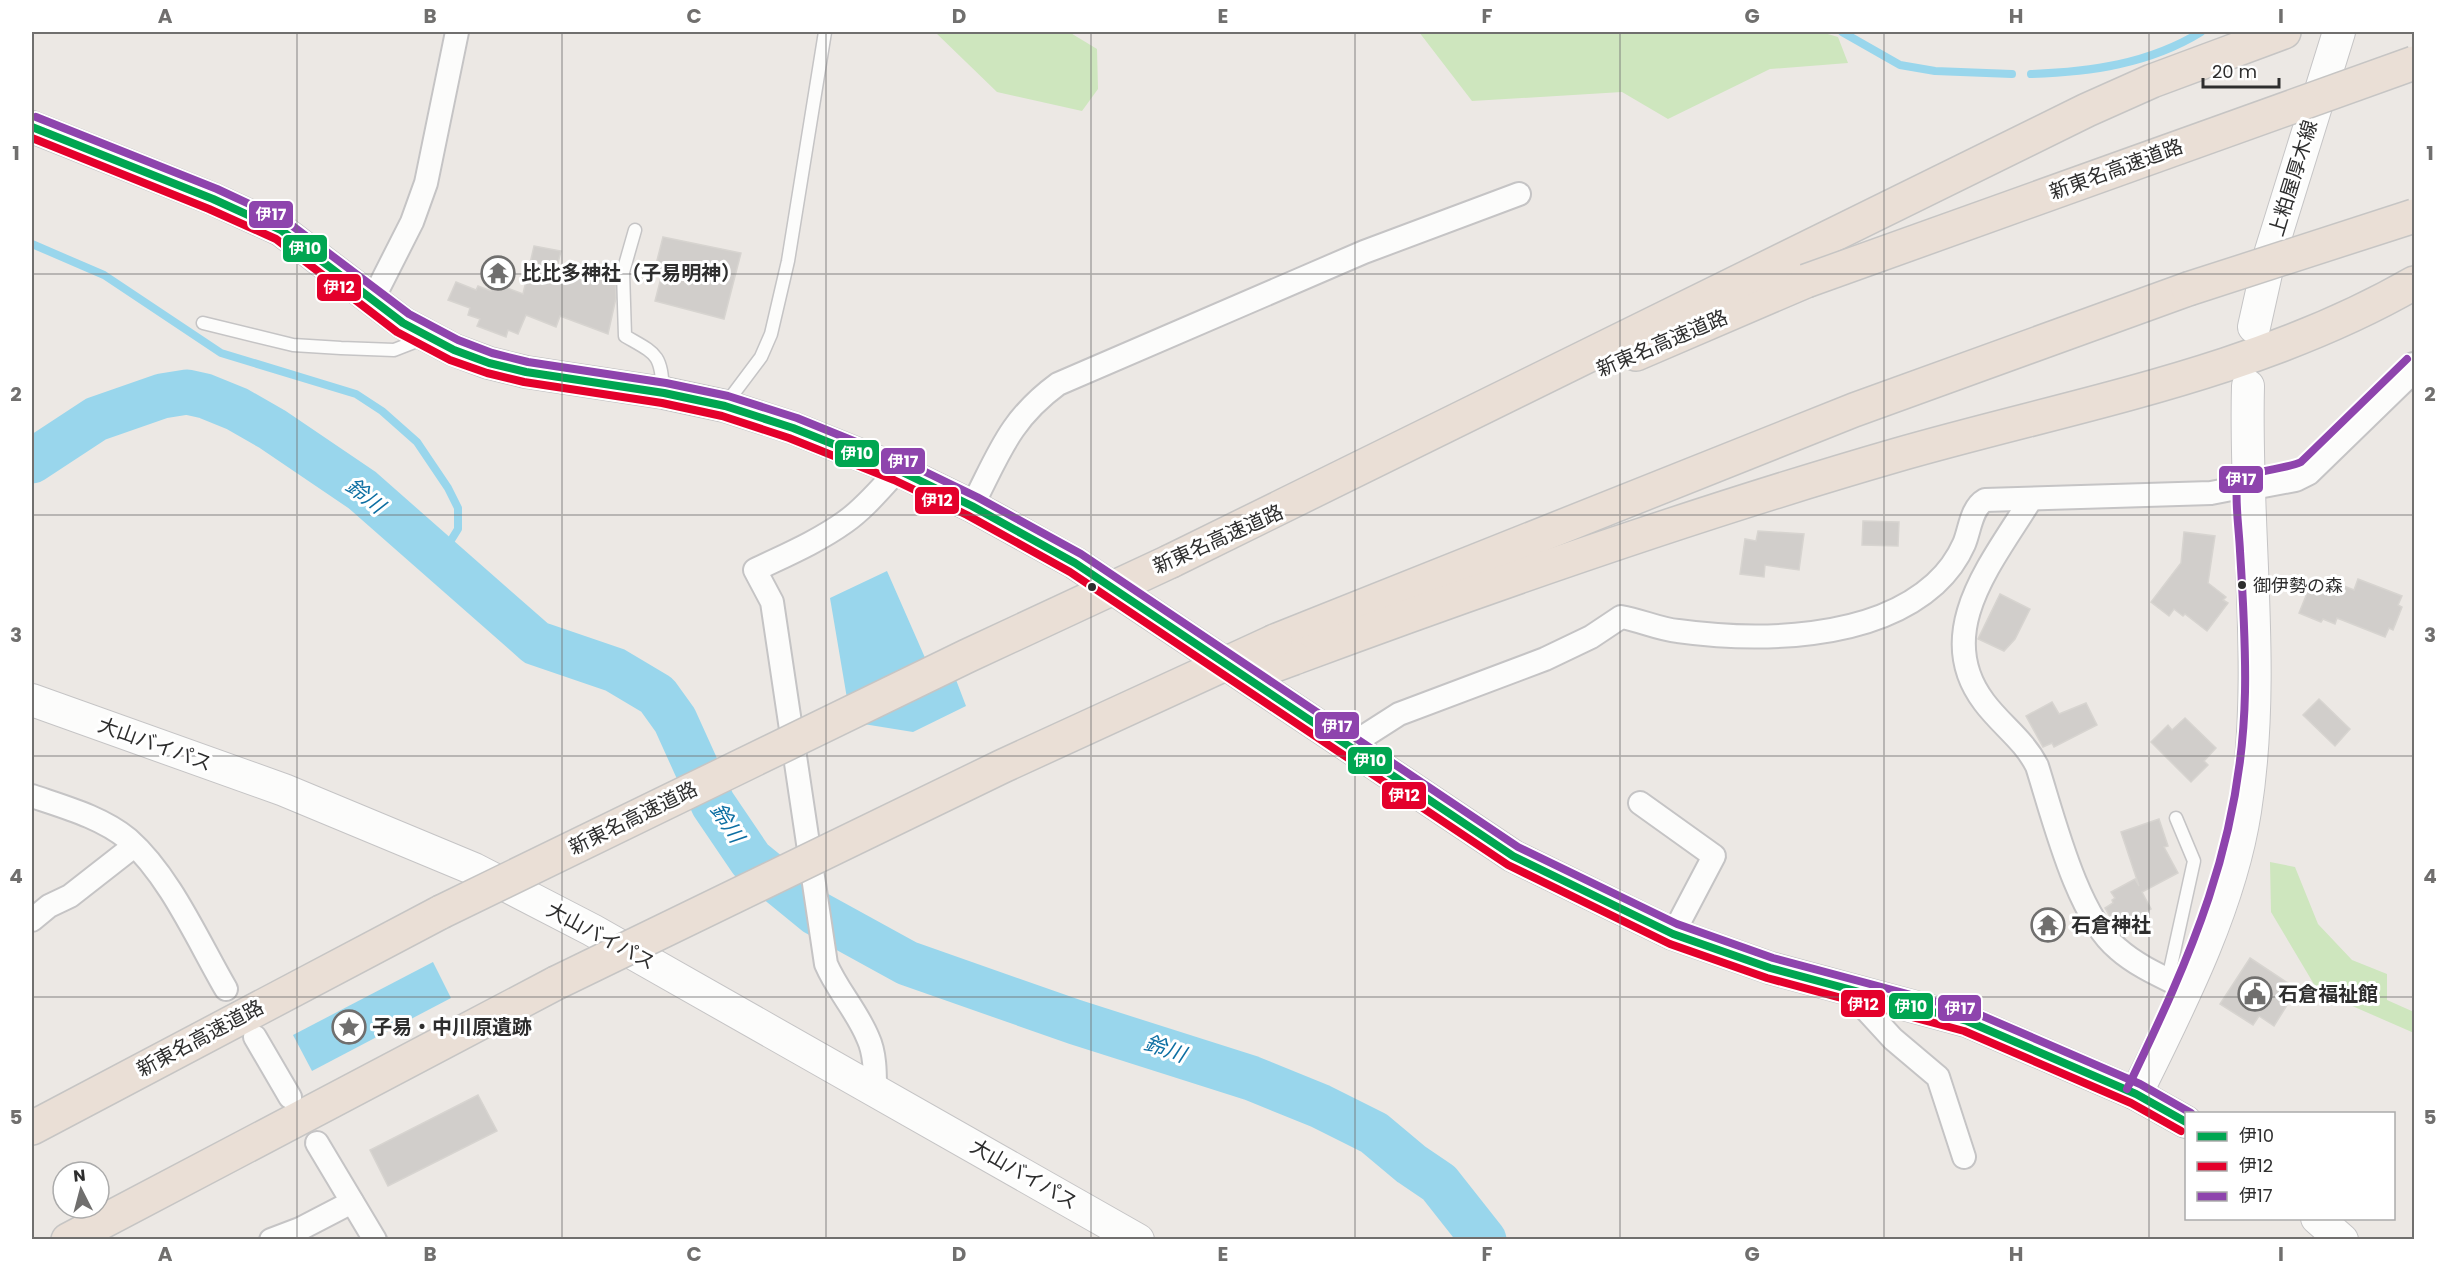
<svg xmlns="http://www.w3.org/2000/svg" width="2446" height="1271" viewBox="0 0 2446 1271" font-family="Poppins,'Noto Sans JP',sans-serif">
<rect width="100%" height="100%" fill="#ece8e4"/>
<g fill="#cee6be">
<polygon points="935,32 1069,32 1097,49 1098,89 1082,111 997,92"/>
<polygon points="1419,32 1821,32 1838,37 1848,63 1770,69 1668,119 1622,92 1472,101"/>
<polygon points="2270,862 2295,867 2318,924 2352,960 2387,974 2387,1000 2414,1012 2414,1033 2318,991 2271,912"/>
</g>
<g fill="#99d6ec">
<polygon points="887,571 926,660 945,651 966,706 913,732 851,722 830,598"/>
<polygon points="433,962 451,998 312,1071 293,1035"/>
</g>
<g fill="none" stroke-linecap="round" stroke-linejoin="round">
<g stroke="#99d6ec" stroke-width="8">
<polyline points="1842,32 1900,65 1935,71 2012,74"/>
<path d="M2031,74C2090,72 2149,64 2201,32"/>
<polyline points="32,244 104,275 221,353 356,394 382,411 417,442 448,488 458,508 458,529 440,558"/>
</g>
<polyline stroke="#99d6ec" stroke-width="45" points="32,461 96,419 162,396 187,392 205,396 237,409 272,429 362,490 536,643 615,670 657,695 675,720 713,804 751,860 816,913 907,963 1075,1022 1251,1078 1320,1106 1374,1133 1411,1164 1439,1183 1484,1240"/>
</g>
<g fill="#d1cecb" stroke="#d7d4d0" stroke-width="1.5">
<polygon points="663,237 741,253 724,319 655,301 662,274 654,272"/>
<polygon points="534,246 561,251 557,267 597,276 597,272 615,275 616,298 608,334 560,316 556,327 526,315 518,334 508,330 506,337 477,326 480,319 468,315 470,308 448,300 456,282 476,290 478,286 491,291 494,283 523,294"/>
<polygon points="1863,521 1899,522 1898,546 1862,545"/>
<polygon points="1758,531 1804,534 1799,570 1765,565 1764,577 1740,574 1745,539 1756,541"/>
<polygon points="2184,532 2215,536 2208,583 2226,597 2223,600 2228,603 2207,631 2185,614 2183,616 2174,609 2169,616 2151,602 2181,563"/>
<polygon points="2358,579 2402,596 2398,605 2402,607 2393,630 2389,628 2385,637 2337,618 2335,624 2323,619 2321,622 2299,613 2312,581 2326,587 2329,580 2354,590"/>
<polygon points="2000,594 2030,609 2015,639 2004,651 1978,639"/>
<polygon points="2319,699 2350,729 2335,746 2303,715"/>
<polygon points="2052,702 2059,714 2086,703 2097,725 2054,747 2052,743 2043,747 2026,716"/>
<polygon points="2185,718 2216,748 2204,761 2208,765 2191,782 2151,742 2168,725 2172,730"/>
<polygon points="2159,819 2168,846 2164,847 2178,873 2142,892 2151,909 2116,927 2105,908 2113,903 2112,900 2115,898 2111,892 2135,879 2139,886 2121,832"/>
<polygon points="2250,958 2297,989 2274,1026 2259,1016 2253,1025 2220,1004"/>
<polygon points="478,1095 497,1131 388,1186 370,1150"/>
</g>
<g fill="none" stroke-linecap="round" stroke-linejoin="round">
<g stroke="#c5c4c5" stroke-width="15">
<g id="service">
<path d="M635,230L623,272L625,336C656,354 661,353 663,391"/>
<polyline points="203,323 293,345 341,348 394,350 412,343 419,334"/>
<polyline points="725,405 761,357 771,334 788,261 825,32"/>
<polyline points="2168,979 2194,861 2176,818"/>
</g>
</g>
<g stroke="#c5c4c5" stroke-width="26">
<g id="minor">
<polyline points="373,299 412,222 426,183 457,32"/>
<path d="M2031,499C1994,560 1931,632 1984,702C2001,725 2024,740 2037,766C2053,816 2077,916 2118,949C2137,966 2163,977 2185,988"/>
<path d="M972,506C999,454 1009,420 1058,384L1364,252L1519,194"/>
<path d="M1349,746L1399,714L1545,659L1591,637L1621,617C1640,620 1658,629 1678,631C1757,642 1872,641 1935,584C1947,573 1957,560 1964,544C1970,530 1971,508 1985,500L2211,493L2247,486"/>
<path d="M32,796C64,807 101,817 128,839C170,876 198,941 226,989"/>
<polyline points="1640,803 1714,856 1673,934"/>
<polyline points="32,920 49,906 70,896 134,846"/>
<polyline points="1847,989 1893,1039 1938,1077 1964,1157"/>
<polyline points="255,1037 290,1097"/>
<path d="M875,1089C875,1072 875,1053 868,1038C857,1011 837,990 826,964L772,602L755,570C786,555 817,542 845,522C865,508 881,488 898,470"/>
<polyline points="317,1143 375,1240"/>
<polyline points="271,1240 300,1229 352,1202"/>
</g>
</g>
<g stroke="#c5c4c5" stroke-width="32">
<polyline id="tertiary" points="2247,486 2295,477 2307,471 2414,367"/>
</g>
<g stroke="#c5c4c5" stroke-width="34">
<g id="secondary">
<polyline points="32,127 213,199 281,230 403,323 454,350 489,363 526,372 664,393 725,406 793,428 898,470 972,506 1075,563 1513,856 1673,934 1770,968 1967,1021 2136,1094 2186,1122"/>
<polyline points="2254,327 2271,251 2339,32"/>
<polyline points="32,700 284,790 474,869 592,930 1138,1240"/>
<path d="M2136,1094C2179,1007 2230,908 2245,811C2267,671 2244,528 2248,386"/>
<polyline points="2317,1218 2342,1240"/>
</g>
</g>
<g stroke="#c6c5c4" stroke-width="36">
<g id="motorway">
<polyline points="1636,354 1806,281"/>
<polyline points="1171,561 2087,110 2152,81 2284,32"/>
<polyline points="1275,641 1854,410 2188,289"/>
<path d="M1294,658C1493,584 1693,514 1897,455C2071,405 2256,374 2414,283"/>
<polyline points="32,1128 441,912"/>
<polyline points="68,1240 556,983"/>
</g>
</g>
<use href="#service" stroke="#fcfcfb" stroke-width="12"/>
<use href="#minor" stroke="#fcfcfb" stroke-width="22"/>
<use href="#tertiary" stroke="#fcfcfb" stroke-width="28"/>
<use href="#secondary" stroke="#fcfcfb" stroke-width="32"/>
<use href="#motorway" stroke="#eadfd6" stroke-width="33"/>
<g stroke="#c6c5c4" stroke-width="36" stroke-linecap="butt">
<g id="motorway-bridge">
<polyline points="1806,281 2414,63"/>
<polyline points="2188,289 2414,216"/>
<polyline points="1245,676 1294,658"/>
<polyline points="441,912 967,656 1171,561"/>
<polyline points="556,983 1003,766 1275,641"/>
</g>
</g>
<use href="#motorway-bridge" stroke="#eadfd6" stroke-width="33"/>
<g stroke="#fff" stroke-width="12">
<polyline id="bus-1" points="32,127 213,199 281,230 403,323 454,350 489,363 526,372 664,393 725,406 793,428 898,470 972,506 1075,563 1513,856 1673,934 1770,968 1967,1021 2136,1094 2186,1122"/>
</g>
<g stroke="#fff" stroke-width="12">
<polyline id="bus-2" points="32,138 209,209 276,239 397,332 450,360 487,373 524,382 662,403 722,416 789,438 894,480 967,515 1070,572 1508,865 1670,944 1767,978 1964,1031 2131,1103 2181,1131"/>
</g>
<g stroke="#fff" stroke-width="12">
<g id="bus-3">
<polyline points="36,117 217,189 286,221 409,314 458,340 492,353 528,362 666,383 728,396 797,418 903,461 977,497 1081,554 1518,847 1677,924 1773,958 1971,1011 2140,1084 2191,1113"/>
<path d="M2127,1089C2191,956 2242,843 2245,692C2246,645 2243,598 2240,551C2239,529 2235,504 2237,483C2245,470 2285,470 2301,462L2407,359"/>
</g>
</g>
<use href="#bus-1" stroke="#00a651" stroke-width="8"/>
<use href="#bus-2" stroke="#e4002b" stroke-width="8"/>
<use href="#bus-3" stroke="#8e44ad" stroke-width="8"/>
</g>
<path fill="none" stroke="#706f6e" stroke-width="1.5" stroke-opacity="0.55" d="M297,32V1240M562,32V1240M826,32V1240M1091,32V1240M1355,32V1240M1620,32V1240M1884,32V1240M2149,32V1240M32,274H2414M32,515H2414M32,756H2414M32,997H2414"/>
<defs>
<g id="temple-ring" transform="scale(1.725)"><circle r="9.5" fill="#fff" stroke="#706f6e" stroke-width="1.5"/><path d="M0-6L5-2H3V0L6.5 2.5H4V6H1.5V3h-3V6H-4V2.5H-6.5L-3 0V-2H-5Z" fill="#706f6e"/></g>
<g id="civic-ring" transform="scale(1.725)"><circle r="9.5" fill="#fff" stroke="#706f6e" stroke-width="1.5"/><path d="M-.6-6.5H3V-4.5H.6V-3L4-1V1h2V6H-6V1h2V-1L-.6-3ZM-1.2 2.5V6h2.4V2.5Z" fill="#706f6e"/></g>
<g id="sight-ring" transform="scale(1.725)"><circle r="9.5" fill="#fff" stroke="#706f6e" stroke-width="1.5"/><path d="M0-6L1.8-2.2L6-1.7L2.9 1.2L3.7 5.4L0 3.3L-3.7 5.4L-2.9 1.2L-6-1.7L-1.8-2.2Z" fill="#706f6e"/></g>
</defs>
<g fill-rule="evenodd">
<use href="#temple-ring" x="498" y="273"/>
<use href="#temple-ring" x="2048" y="925"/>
<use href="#civic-ring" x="2255" y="994"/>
<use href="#sight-ring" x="349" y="1027"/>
</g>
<g fill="#2e2e2e" stroke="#fff" stroke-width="2">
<circle cx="2242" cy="585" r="5"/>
<circle cx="1092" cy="587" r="5"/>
</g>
<g text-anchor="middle" stroke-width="6" stroke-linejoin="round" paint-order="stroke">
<g font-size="18" fill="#2e2e2e" stroke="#fff" text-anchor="start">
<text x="2253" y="592">御伊勢の森</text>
</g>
<g font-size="20" fill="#2e2e2e" stroke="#fff">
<text transform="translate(2116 169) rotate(-20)" y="7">新東名高速道路</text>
<text transform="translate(2293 178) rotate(-73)" y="7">上粕屋厚木線</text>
<text transform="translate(1662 343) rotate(-23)" y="7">新東名高速道路</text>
<text transform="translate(1218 539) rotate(-24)" y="7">新東名高速道路</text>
<text transform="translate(155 744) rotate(20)" y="7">大山バイパス</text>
<text transform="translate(633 818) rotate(-26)" y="7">新東名高速道路</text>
<text transform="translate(601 936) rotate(28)" y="7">大山バイパス</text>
<text transform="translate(200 1038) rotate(-28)" y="7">新東名高速道路</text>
<text transform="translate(1024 1174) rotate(30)" y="7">大山バイパス</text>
</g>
<g font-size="20" font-weight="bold" fill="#2e2e2e" stroke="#fff" text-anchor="start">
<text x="521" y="280">比比多神社（子易明神）</text>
<text x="2071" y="932">石倉神社</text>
<text x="2278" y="1001">石倉福祉館</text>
<text x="372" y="1034">子易・中川原遺跡</text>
</g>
<g font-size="21" font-style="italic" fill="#0d6fa3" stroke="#fff">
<text transform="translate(365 496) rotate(38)" y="7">鈴川</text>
<text transform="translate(727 823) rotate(57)" y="7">鈴川</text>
<text transform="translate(1165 1049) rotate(19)" y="7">鈴川</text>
</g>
</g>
<g stroke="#fff" stroke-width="2">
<rect x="248" y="200" width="46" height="29" rx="6" fill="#8e44ad"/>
<rect x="282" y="234" width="46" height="29" rx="6" fill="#00a651"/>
<rect x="316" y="273" width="46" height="29" rx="6" fill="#e4002b"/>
<rect x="834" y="439" width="46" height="29" rx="6" fill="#00a651"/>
<rect x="880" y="447" width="46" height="28" rx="6" fill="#8e44ad"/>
<rect x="2218" y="465" width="46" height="29" rx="6" fill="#8e44ad"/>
<rect x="914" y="486" width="46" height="29" rx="6" fill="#e4002b"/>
<rect x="1314" y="711" width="46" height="29" rx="6" fill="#8e44ad"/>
<rect x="1347" y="746" width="46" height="29" rx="6" fill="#00a651"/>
<rect x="1381" y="781" width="46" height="29" rx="6" fill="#e4002b"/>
<rect x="1840" y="989" width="46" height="29" rx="6" fill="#e4002b"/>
<rect x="1888" y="992" width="46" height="28" rx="6" fill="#00a651"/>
<rect x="1937" y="994" width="45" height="28" rx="6" fill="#8e44ad"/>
</g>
<g font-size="16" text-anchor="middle" font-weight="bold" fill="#fff">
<text x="271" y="220">伊17</text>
<text x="305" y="254">伊10</text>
<text x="339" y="293">伊12</text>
<text x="857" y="459">伊10</text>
<text x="903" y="467">伊17</text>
<text x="2241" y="485">伊17</text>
<text x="937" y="506">伊12</text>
<text x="1337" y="732">伊17</text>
<text x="1370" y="766">伊10</text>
<text x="1404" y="801">伊12</text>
<text x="1863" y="1010">伊12</text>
<text x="1911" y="1012">伊10</text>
<text x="1960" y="1014">伊17</text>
</g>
<rect width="2446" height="1271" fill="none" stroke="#ffffff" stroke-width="66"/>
<rect x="2185" y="1112" width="210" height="108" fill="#ffffff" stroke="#ababab" stroke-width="1.5"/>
<rect x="2197" y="1132" width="30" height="9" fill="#00a651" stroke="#ababab" stroke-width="1.5"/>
<text x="2239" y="1142" font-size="18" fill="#2e2e2e">伊10</text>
<rect x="2197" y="1162" width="30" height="9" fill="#e4002b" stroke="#ababab" stroke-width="1.5"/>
<text x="2239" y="1172" font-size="18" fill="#2e2e2e">伊12</text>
<rect x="2197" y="1192" width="30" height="9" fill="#8e44ad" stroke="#ababab" stroke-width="1.5"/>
<text x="2239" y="1202" font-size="18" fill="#2e2e2e">伊17</text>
<g transform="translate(81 1190) rotate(354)"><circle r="28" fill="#ffffff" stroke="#ababab" stroke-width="1.5"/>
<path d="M0-4.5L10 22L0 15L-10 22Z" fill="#706f6e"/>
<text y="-9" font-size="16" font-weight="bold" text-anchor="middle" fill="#2e2e2e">N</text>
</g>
<path d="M2203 78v9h76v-9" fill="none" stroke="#2e2e2e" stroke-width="3"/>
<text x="2212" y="78" font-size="18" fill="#2e2e2e" stroke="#ffffff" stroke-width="4.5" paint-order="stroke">20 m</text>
<rect x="33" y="33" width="2380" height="1205" fill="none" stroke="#706f6e" stroke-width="2"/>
<g font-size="20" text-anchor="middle" font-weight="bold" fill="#706f6e">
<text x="165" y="23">A</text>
<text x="430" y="23">B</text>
<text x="694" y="23">C</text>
<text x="959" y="23">D</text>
<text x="1223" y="23">E</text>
<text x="1487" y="23">F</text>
<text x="1752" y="23">G</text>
<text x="2016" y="23">H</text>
<text x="2281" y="23">I</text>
<text x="16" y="160">1</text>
<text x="2430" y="160">1</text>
<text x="16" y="401">2</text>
<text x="2430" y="401">2</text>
<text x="16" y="642">3</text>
<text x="2430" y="642">3</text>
<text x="16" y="883">4</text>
<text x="2430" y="883">4</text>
<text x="16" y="1124">5</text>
<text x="2430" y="1124">5</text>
<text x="165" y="1261">A</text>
<text x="430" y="1261">B</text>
<text x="694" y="1261">C</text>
<text x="959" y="1261">D</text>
<text x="1223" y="1261">E</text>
<text x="1487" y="1261">F</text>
<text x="1752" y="1261">G</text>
<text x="2016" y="1261">H</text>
<text x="2281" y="1261">I</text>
</g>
</svg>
